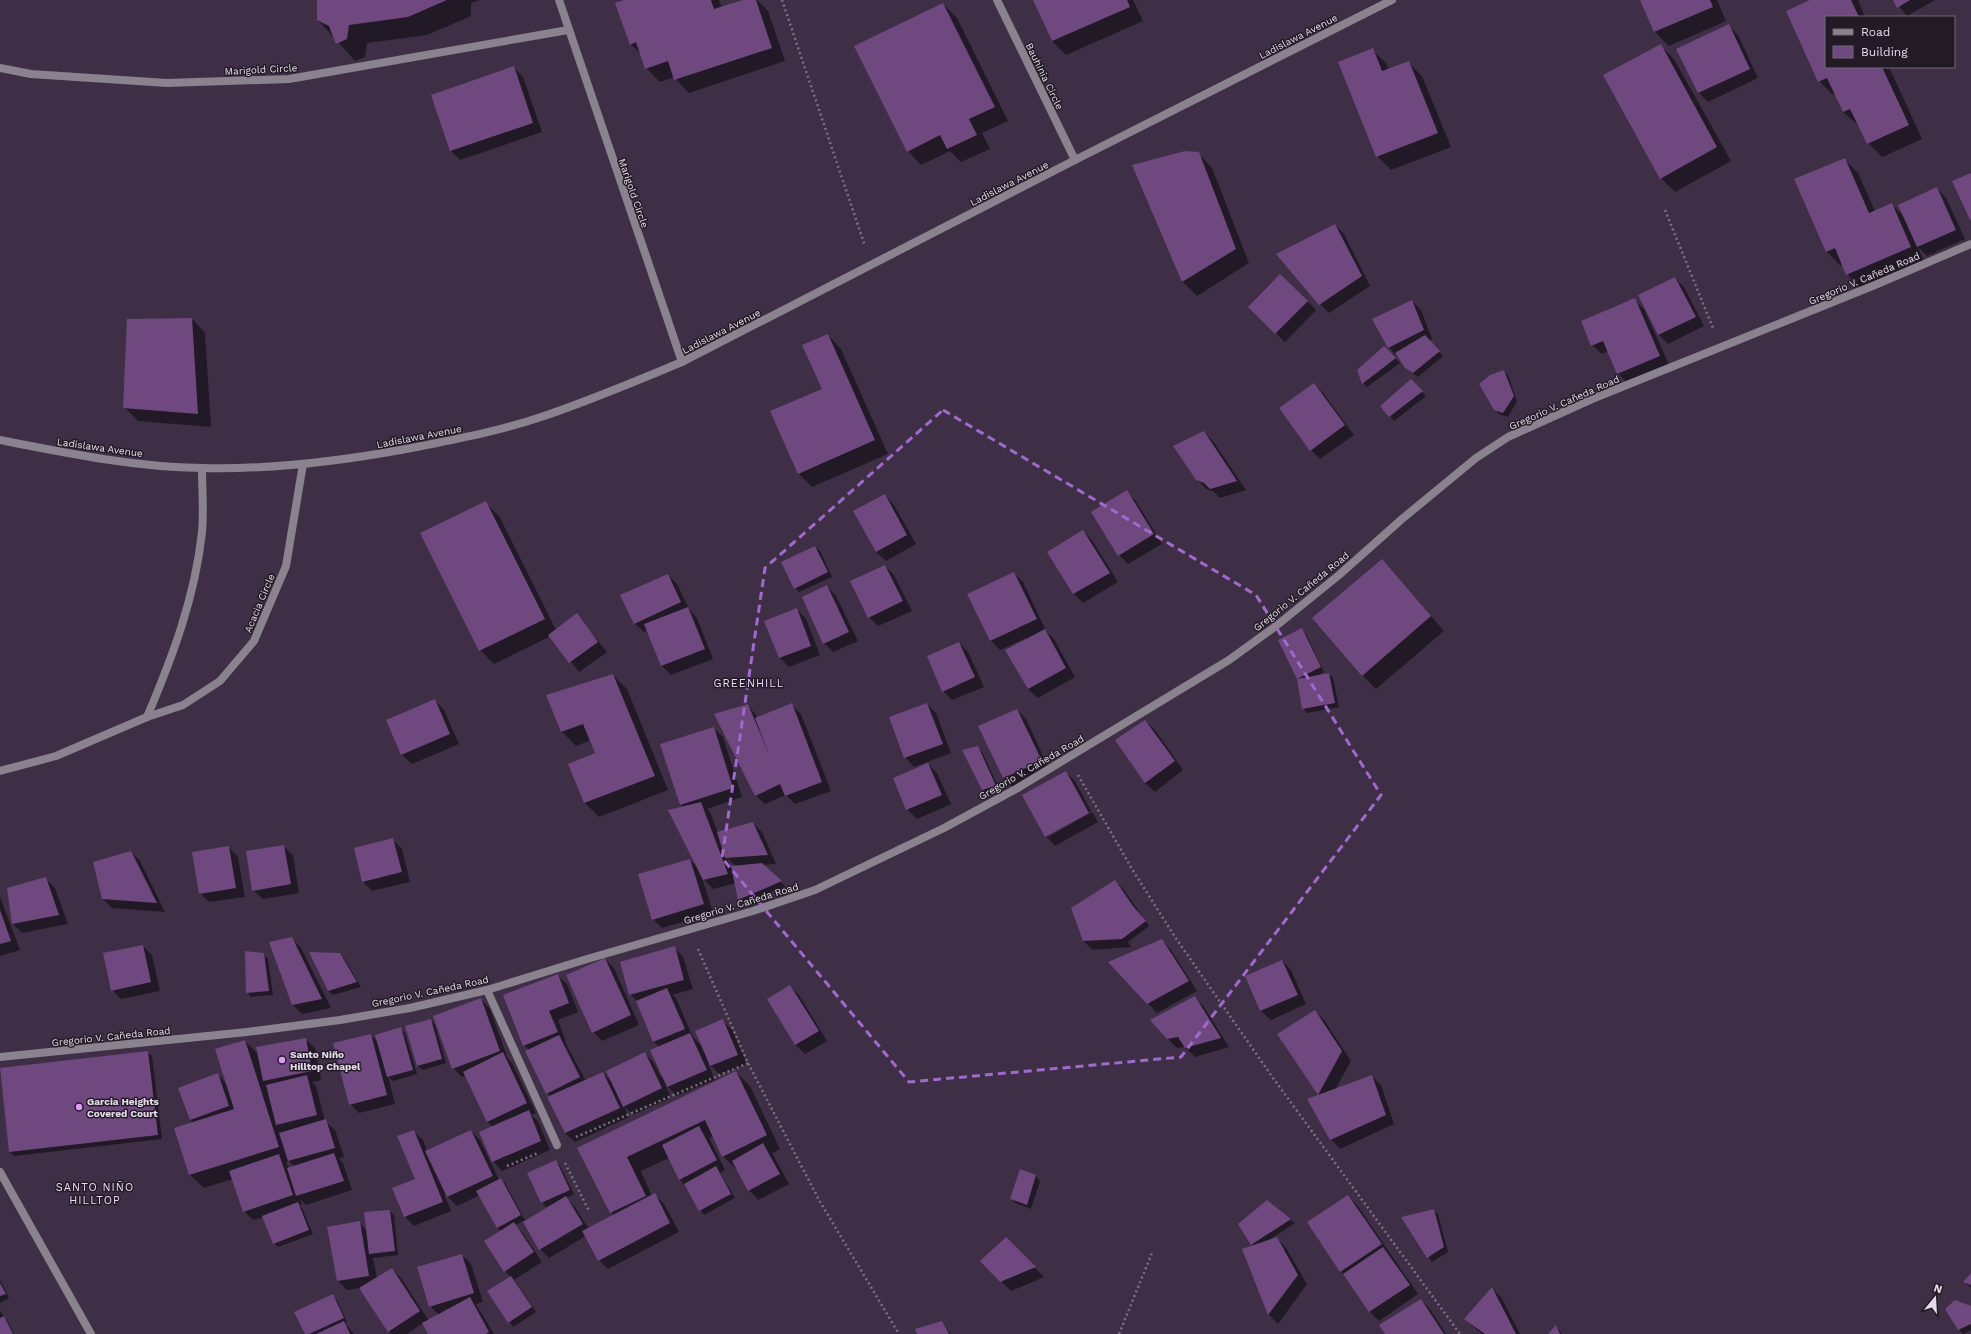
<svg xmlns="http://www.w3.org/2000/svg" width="1971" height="1334" viewBox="0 0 1971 1334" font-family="'Work Sans',sans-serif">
<rect width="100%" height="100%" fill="#3f2f46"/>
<g fill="#0007" fill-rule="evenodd">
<polygon points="318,0 480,0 471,3 471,16 427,35 367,43 365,57 355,61 318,20"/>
<polygon points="627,0 719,0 722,8 746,0 757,0 768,11 785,61 689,93 674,77 660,82 646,68 642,55 630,44"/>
<polygon points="1034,0 1133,0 1143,21 1066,55 1052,41"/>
<polygon points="1641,0 1717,0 1726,21 1669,46 1655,32"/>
<polygon points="1813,0 1858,0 1865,17 1826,17 1826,67 1889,67 1922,139 1882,157 1868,143 1858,125 1843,112 1835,94 1833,95 1819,81"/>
<polygon points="1894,0 1935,0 1907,16"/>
<polygon points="943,4 957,18 1008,121 982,133 990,149 961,162 950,151 921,165 908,151"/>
<polygon points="1728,25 1738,35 1758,78 1708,102 1699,93 1678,50"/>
<polygon points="1660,45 1674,59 1731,161 1675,192 1661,178"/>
<polygon points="1372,50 1386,63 1389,70 1408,62 1422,76 1451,147 1391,170 1377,156"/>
<polygon points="514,68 523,77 542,132 460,160 451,151 432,95"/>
<polygon points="1198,153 1212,168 1249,263 1197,296 1183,282 1133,165"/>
<polygon points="1844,159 1858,173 1875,211 1891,204 1904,216 1937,188 1946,198 1965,239 1927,256 1918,247 1924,261 1861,288 1847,274 1843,265 1841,266 1827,252 1796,180"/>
<polygon points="1335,225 1344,234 1370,286 1329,313 1320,304"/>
<polygon points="1280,275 1316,310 1285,342 1249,307"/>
<polygon points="1675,278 1684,287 1704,326 1668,344 1659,335 1639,295"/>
<polygon points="1634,299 1644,309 1669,365 1627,383 1618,373 1608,351 1602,354 1592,345"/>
<polygon points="1412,301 1421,310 1432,339 1429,341 1443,356 1418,377 1405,367 1389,347"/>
<polygon points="192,319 205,333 211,427 138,421 124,407"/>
<polygon points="828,335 841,349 888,454 812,487 798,473 823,390"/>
<polygon points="1384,348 1400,363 1367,387 1363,383"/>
<polygon points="1504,371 1508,375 1517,401 1508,417 1499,414 1495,409"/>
<polygon points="1411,381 1426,396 1394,421 1390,416"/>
<polygon points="1314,384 1323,393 1354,435 1320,459 1311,450"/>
<polygon points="1204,432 1213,441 1246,490 1220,498 1213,491 1206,489 1197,479"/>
<polygon points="1127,492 1136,501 1162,544 1128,564 1119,555"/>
<polygon points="885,495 894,505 916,544 886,561 876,552"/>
<polygon points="485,503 499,516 556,630 576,614 607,652 579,672 551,636 494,664 480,650"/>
<polygon points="1083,531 1092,540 1118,582 1083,603 1074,594 1049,552"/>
<polygon points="815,547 820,551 832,577 799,592 795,588"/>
<polygon points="1382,560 1444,631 1376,689 1362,675"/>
<polygon points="885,566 894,575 912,611 878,626 869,617"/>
<polygon points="1014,573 1023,582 1045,629 1044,629 1054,639 1075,677 1038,698 1028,689 1026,638 1000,650 991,641 968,594"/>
<polygon points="668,575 677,584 689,609 697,618 713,659 671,675 662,666 648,630 644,632 634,623"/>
<polygon points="827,586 836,596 858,641 833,652 824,643"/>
<polygon points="797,609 806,619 820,655 789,667 780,658"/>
<polygon points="1302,630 1306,634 1324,672 1317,676 1329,674 1333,678 1339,707 1307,713 1303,708 1298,678"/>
<polygon points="959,643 968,652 984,687 952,700 943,691"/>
<polygon points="613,675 627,689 668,790 599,817 585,803 570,764 596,754 591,740 576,746 562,732 548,696"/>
<polygon points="435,700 444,710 459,744 412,764 402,755 388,720"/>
<polygon points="927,704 936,713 951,753 914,767 905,757"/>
<polygon points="748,705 758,718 792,705 801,714 831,791 795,804 786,795 765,804 755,795"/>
<polygon points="1017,710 1026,719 1050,771 1013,787 1003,778 980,726"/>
<polygon points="1145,721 1155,730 1183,770 1155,792 1145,783"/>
<path d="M713,728L723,737L742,797L707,809L710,812L718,833L753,823L762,832L776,864L763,865L785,886L743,904L739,900L736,883L713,889L702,877L713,913L662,928L653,919L690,860L698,867L683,807L681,805L661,745ZM727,858L736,866L731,867Z"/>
<polygon points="978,747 982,752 1000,790 988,794 983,789"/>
<polygon points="928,764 937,773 951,804 917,819 907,809 894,778"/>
<polygon points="1066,772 1075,781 1091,811 1048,835 1048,837 1092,812 1098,822 1055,846 1046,836"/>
<polygon points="393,840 402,849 410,882 372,891 363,882"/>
<polygon points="283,846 293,855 299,893 263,899 253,890"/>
<polygon points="229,847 238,857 245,897 209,902 200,893"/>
<polygon points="131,852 140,861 165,912 112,908 103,899"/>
<polygon points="46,879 55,888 68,924 22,933 13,924"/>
<polygon points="1115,881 1124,890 1149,926 1128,942 1131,947 1093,950 1083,941"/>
<polygon points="0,897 20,950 0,956"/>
<polygon points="292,939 301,948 331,1008 302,1014 293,1005"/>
<polygon points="1162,940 1171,950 1197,991 1157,1013 1110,962"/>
<polygon points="143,946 152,955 160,991 121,999 112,990"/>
<polygon points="674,947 683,957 693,989 672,995 676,998 693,1037 703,1047 722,1020 732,1030 747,1064 720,1075 708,1063 715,1080 677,1096 665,1084 671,1098 633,1115 624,1106 629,1117 575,1142 565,1133 549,1098 551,1097 547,1093 529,1050 524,1045 557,975 567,984 578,1012 558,1020 566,1042 565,1042 586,1081 603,1073 612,1082 645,1053 654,1063 661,1077 663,1076 660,1047 654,1042 637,1001 630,994"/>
<polygon points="263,954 268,959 273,995 251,997 247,992"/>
<polygon points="340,954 344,958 361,987 333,995 328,991"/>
<polygon points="605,959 614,968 639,1025 602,1041 593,1032"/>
<polygon points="1282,961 1291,970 1306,1004 1271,1020 1261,1011 1246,977"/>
<polygon points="790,986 799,995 827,1041 805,1054 796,1045 768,999"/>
<polygon points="1195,997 1204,1007 1229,1047 1195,1057 1185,1047 1177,1048 1167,1038"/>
<polygon points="481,999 490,1009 508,1059 512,1063 536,1113 531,1115 538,1121 550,1150 502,1171 493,1161 493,1127 488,1122 466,1076 462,1077 453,1068"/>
<polygon points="1315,1011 1324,1020 1351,1061 1335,1090 1372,1076 1381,1085 1394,1124 1340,1149 1331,1139 1319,1096 1279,1034"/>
<polygon points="431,1020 435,1025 446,1063 423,1070 418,1066 407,1027"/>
<polygon points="400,1028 405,1033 417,1074 393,1081 388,1076 395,1104 359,1113 350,1104 371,1035 379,1043"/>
<path d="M305,1039L315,1048L321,1080L312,1082L316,1086L325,1121L335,1130L344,1157L339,1158L343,1163L352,1190L306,1205L300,1199L302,1204L299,1205L302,1208L313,1234L278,1247L274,1243L264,1217L253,1220L244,1211L233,1179L204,1188L190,1175L193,1123L190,1120L218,1075L227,1084L245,1041L259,1055ZM289,1161L294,1166L289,1168L286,1162Z"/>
<polygon points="147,1052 152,1056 162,1139 14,1156 10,1152 0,1069"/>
<polygon points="736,1072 750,1086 780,1149 772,1153 789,1184 758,1200 749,1190 737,1170 723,1156 713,1136 709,1138 725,1170 720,1173 735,1198 704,1215 680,1179 669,1158 641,1171 652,1196 655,1195 664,1204 679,1232 608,1269 599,1260 586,1236 549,1258 540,1249 555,1204 555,1203 546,1207 542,1202 556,1161 560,1166 574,1194 566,1198 575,1207 589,1229 614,1216 579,1148"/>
<polygon points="413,1131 423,1140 427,1151 471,1131 480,1140 499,1180 501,1179 505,1183 525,1220 515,1225 523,1233 542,1262 514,1280 536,1312 513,1327 488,1292 511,1277 505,1271 502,1232 497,1227 480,1195 457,1206 444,1193 451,1211 414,1226 405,1217 416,1179"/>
<polygon points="1020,1171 1036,1176 1040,1181 1031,1209 1015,1203 1011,1199"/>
<polygon points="1348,1196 1357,1205 1418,1294 1379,1321 1370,1312 1341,1271"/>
<polygon points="1267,1202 1295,1223 1269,1240 1277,1238 1286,1248 1307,1284 1278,1324 1269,1315 1243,1250 1254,1246 1251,1244"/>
<polygon points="1433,1210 1438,1214 1448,1252 1432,1262 1402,1218"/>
<polygon points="390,1211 394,1215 398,1255 373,1258 377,1278 392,1269 401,1278 429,1321 439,1315 430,1306 462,1255 471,1264 483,1302 476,1304 494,1334 429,1334 423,1323 407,1334 391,1334 361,1288 347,1290 338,1281 329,1228 359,1222 367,1231"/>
<polygon points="1006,1238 1044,1277 1011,1291 981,1261"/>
<polygon points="1971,1274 1971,1288 1965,1282"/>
<polygon points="0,1280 9,1298 0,1303"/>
<polygon points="1492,1288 1501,1297 1520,1334 1482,1334 1465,1319"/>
<polygon points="332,1295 337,1300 347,1322 345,1323 354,1334 306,1334"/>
<polygon points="1421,1300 1430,1309 1446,1334 1386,1334"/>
<polygon points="1971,1307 1971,1330 1963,1334 1959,1329"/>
<polygon points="0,1311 8,1322 14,1334 0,1334"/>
<polygon points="942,1322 950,1334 919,1334"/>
<polygon points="1556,1326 1562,1334 1549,1334"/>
</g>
<g fill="#6f487f">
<polygon points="317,0 447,0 408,17 349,25 347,39 336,44 329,26 317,20"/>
<polygon points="624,0 711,0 714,9 743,0 756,0 772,48 674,80 668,61 645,69 636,42 630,45 615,3"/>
<polygon points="1033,0 1127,0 1130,7 1052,41"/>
<polygon points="1640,0 1710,0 1713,7 1654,32"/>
<polygon points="1810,0 1851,0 1859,17 1826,17 1826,67 1882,67 1909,125 1867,144 1850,109 1843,112 1827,78 1818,82 1786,11"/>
<polygon points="1893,0 1910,0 1897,8"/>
<polygon points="943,3 995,107 969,119 977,135 947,149 940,135 907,152 854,46"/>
<polygon points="1729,24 1750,69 1698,93 1676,49"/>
<polygon points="1661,44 1717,147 1660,179 1603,75"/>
<polygon points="1373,48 1382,71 1409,61 1438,133 1376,157 1338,62"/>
<polygon points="514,66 533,123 450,151 431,95"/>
<polygon points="1185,151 1199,152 1236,249 1182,282 1132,165"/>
<polygon points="1845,158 1869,213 1892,203 1911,247 1846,275 1835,248 1826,252 1794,179"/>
<polygon points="1971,173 1971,219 1970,220 1952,181"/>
<polygon points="1937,187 1956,230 1917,247 1898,205"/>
<polygon points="1335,224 1362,276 1319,305 1276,254"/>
<polygon points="1280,274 1308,301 1275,334 1248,307"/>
<polygon points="1675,277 1696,317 1658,335 1638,295"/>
<polygon points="1635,298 1660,356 1617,374 1603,341 1591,346 1581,321"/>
<polygon points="1412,300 1424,330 1388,348 1372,319"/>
<polygon points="192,318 198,414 123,408 127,319"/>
<polygon points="828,334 875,440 798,474 770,411 822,389 802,345"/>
<polygon points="1425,335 1440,351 1413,373 1405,368 1395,353"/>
<polygon points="1384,346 1396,358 1362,384 1357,370"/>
<polygon points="1504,370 1514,396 1503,413 1494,410 1479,384 1490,375"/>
<polygon points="1411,379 1423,391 1389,417 1380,406"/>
<polygon points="1314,383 1345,425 1310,451 1279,408"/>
<polygon points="1204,431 1237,481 1210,489 1204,483 1196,480 1173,446"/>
<polygon points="1127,490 1154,534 1118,556 1091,512"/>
<polygon points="885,494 907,535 876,552 853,511"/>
<polygon points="486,501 545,619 479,651 420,533"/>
<polygon points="1083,530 1110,573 1073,594 1047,552"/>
<polygon points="815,546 828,572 794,589 781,562"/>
<polygon points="1382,559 1431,616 1362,676 1312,618"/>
<polygon points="885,565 903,601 868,618 850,581"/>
<polygon points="1014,572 1037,619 990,641 967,594"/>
<polygon points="668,574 681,602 634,624 620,595"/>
<polygon points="827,585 849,632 823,644 802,597"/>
<polygon points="688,607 705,649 661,666 644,624"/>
<polygon points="797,608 811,646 779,658 764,621"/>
<polygon points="577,613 598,642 569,663 548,635"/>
<polygon points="1302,628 1321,667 1297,679 1329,673 1335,703 1302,709 1297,679 1278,640"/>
<polygon points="1045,629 1066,668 1028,689 1005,650"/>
<polygon points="959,642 975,677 942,692 927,656"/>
<polygon points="613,674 655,776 584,803 568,764 595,753 583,724 561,732 546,695"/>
<polygon points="435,699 450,734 401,755 386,720"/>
<polygon points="792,703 822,782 785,796 780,784 755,796 714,714 748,704 770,757 755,718"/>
<polygon points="927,703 943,744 904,758 889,717"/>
<polygon points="1017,709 1042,761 1003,778 978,726"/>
<polygon points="1145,720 1175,761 1145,783 1115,740"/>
<polygon points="714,727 733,788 680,805 660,744"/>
<polygon points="978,746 996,786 982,790 962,750"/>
<polygon points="928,763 942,795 906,810 893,778"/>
<polygon points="1066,771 1089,813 1045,837 1022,795"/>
<polygon points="701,802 728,874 703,880 668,810"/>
<polygon points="753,822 768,855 725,858 717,832"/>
<polygon points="393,838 402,872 362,882 354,848"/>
<polygon points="284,845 291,884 252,891 246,851"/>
<polygon points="229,846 236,888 199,894 192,852"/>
<polygon points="131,851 157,903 102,899 93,862"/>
<polygon points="690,859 704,904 652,920 638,874"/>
<polygon points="762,863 782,881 738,900 731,866"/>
<polygon points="46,877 59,915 12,924 7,888"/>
<polygon points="1115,880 1133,906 1146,921 1122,939 1083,941 1071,908"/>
<polygon points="0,910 11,941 0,944"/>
<polygon points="292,937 322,999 292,1005 269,942"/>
<polygon points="1162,939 1189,981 1147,1004 1108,962"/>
<polygon points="143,945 151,982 111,991 103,953"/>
<polygon points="675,946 684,980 629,995 620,962"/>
<polygon points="245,951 264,953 269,991 246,993"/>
<polygon points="309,952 340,953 357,982 328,991"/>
<polygon points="605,958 631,1015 592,1033 566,975"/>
<polygon points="1282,960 1298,995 1260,1011 1245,976"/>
<polygon points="558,974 569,1003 549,1011 558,1032 523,1046 503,995"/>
<polygon points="790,985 819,1031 795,1045 767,999"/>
<polygon points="667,988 685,1029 653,1042 636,1001"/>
<polygon points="1195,996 1221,1038 1185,1048 1178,1037 1167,1039 1150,1020"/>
<polygon points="481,998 500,1051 452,1069 433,1016"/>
<polygon points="1315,1010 1342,1051 1318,1095 1277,1034"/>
<polygon points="431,1019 442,1059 417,1066 405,1026"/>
<polygon points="723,1019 738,1055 710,1066 695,1031"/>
<polygon points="401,1027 413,1070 387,1077 375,1035"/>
<polygon points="690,1033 707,1070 667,1087 650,1050"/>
<polygon points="371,1034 387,1095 349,1105 333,1043"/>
<polygon points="559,1035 580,1077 546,1094 525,1051"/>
<polygon points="306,1038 312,1071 263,1081 256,1047"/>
<polygon points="245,1040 279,1147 189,1175 174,1128 234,1109 215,1049"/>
<polygon points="148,1051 158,1135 9,1152 0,1068"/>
<polygon points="503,1052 527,1103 487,1122 463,1072"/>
<polygon points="645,1052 662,1088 623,1107 606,1071"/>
<polygon points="736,1071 767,1135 722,1157 705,1120 627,1157 646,1196 610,1213 577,1148"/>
<polygon points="603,1072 620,1108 565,1133 547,1097"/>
<polygon points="218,1073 229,1106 190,1120 178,1088"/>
<polygon points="307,1075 317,1115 276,1125 266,1085"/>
<polygon points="1372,1075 1386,1115 1330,1140 1307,1099"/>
<polygon points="529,1110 541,1141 492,1162 479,1132"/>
<polygon points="326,1119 335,1148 288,1161 279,1133"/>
<polygon points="699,1126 717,1160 679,1180 662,1145"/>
<polygon points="414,1130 443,1202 404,1217 392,1188 415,1179 397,1136"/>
<polygon points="471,1130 493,1176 447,1197 425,1151"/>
<polygon points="763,1143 780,1174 748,1191 732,1161"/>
<polygon points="334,1153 344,1181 296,1196 287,1168"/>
<polygon points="279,1154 293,1195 243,1212 229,1171"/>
<polygon points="556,1160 570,1190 541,1203 527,1173"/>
<polygon points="716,1166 731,1194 699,1211 684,1184"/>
<polygon points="1020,1169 1036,1175 1027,1205 1010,1199"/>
<polygon points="501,1178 521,1215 497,1228 476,1191"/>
<polygon points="655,1193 670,1223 598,1261 582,1231"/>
<polygon points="1348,1195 1382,1244 1340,1272 1307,1222"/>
<polygon points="566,1196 583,1224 539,1250 523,1222"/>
<polygon points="1267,1200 1291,1219 1251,1245 1238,1224"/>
<polygon points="298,1202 309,1230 273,1244 262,1216"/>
<polygon points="1434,1209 1444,1247 1427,1258 1401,1217"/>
<polygon points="390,1210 395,1251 369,1254 364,1212"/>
<polygon points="360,1221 369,1276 337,1281 327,1227"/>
<polygon points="514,1222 534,1252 504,1272 484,1241"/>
<polygon points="1006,1237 1036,1267 1000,1282 980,1261"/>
<polygon points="1277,1237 1298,1275 1268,1315 1242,1249"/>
<polygon points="1383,1247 1410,1285 1369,1312 1343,1274"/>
<polygon points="462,1254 474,1293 429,1307 417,1267"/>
<polygon points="392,1268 420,1311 388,1332 359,1288"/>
<polygon points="1971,1273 1971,1285 1963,1282"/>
<polygon points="511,1276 532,1307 508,1323 487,1291"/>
<polygon points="0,1283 6,1294 0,1296"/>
<polygon points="1492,1287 1516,1334 1485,1334 1464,1319"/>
<polygon points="333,1294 344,1318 309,1334 305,1334 294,1312"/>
<polygon points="470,1297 489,1332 486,1334 428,1334 422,1323"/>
<polygon points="1421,1299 1444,1334 1385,1334 1379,1325"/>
<polygon points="1955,1300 1971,1306 1971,1324 1958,1330 1945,1309"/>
<polygon points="4,1316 13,1334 0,1334 0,1318"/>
<polygon points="344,1321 350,1334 316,1334"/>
<polygon points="942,1321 949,1334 917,1334 915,1329"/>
<polygon points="1556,1325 1560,1334 1548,1334"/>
</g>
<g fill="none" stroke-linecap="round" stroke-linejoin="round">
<g stroke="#7e7084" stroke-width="2.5" stroke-dasharray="2 3" stroke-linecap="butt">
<polyline points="782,0 865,246"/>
<polyline points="1665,210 1713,328"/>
<polyline points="1078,775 1132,869 1175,937 1273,1078 1460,1334"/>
<polyline points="698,949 748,1063 819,1200 899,1334"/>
<polyline points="576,1137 748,1063"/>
<polyline points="565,1163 589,1211"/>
<polyline points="507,1166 538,1153"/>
<polyline points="1119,1334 1152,1253"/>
</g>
<polyline stroke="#8a828e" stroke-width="8" points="487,990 557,1145"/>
<g stroke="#8a828e" stroke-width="8">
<polyline points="559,0 682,362"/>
<polyline points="997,0 1075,160"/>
<polyline points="0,68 31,74 167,83 289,79 568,30"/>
<path d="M0,440C66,453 134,467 202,468C275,470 350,460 422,446C462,438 503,430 541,417C589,401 636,381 682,362L1075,160L1392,0"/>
<path d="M147,717C172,658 195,598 202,532C204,511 202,489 202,468"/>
<polyline points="0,771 56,756 147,717 183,705 220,681 254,641 286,566 303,464"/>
<polyline points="0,1057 247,1032 340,1020 410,1008 487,990 587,959 753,911 815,890 944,828 1016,789 1229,660 1276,626 1339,575 1402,519 1476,458 1508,437 1592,399 1875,285 1971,244"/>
<polyline points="0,1172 91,1334"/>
</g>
</g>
<path fill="none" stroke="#a069ce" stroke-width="3" stroke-dasharray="8 5" stroke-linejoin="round" d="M943,410L1256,595L1381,795L1181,1057L909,1082L722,858L765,568Z"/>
<g fill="#da9af6" stroke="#221b25" stroke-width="1.5">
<circle cx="282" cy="1060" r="4"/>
<circle cx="79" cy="1107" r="4"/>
</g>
<g text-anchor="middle" stroke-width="3" stroke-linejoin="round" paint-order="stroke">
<g font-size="10" fill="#e5dbea" stroke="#221b25">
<text transform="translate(1298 36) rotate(-27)" y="4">Ladislawa Avenue</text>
<text transform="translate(261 69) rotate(-3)" y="4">Marigold Circle</text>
<text transform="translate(1045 76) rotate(64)" y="4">Bauhinia Circle</text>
<text transform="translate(1009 183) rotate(-27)" y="4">Ladislawa Avenue</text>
<text transform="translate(634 193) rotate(71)" y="4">Marigold Circle</text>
<text transform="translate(1864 278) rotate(-23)" y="4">Gregorio V. Cañeda Road</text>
<text transform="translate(721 331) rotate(-27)" y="4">Ladislawa Avenue</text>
<text transform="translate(1564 402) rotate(-24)" y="4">Gregorio V. Cañeda Road</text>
<text transform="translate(419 436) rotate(-11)" y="4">Ladislawa Avenue</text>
<text transform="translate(100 447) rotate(8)" y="4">Ladislawa Avenue</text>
<text transform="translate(1301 591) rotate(-39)" y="4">Gregorio V. Cañeda Road</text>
<text transform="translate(259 603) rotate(-67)" y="4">Acacia Circle</text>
<text transform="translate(1031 767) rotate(-30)" y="4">Gregorio V. Cañeda Road</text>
<text transform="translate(741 903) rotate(-17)" y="4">Gregorio V. Cañeda Road</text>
<text transform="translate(430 991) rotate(-12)" y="4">Gregorio V. Cañeda Road</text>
<text transform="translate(111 1036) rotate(-6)" y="4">Gregorio V. Cañeda Road</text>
</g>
<g font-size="10" font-weight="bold" fill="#e5dbea" stroke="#221b25" text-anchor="start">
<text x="290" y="1058">Santo Niño<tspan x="290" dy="12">Hilltop Chapel</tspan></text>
<text x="87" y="1105">Garcia Heights<tspan x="87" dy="12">Covered Court</tspan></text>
</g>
<g font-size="11" letter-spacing="1" fill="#f0dbf9" stroke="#221b25">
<text x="749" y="687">GREENHILL</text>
<text x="95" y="1191">SANTO NIÑO<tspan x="95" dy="13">HILLTOP</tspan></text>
</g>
</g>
<rect x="1825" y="16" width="130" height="52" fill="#221b25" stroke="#706874"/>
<rect x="1833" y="29" width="20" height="6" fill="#8a828e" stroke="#706874"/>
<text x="1861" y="36" font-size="12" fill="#e5dbea">Road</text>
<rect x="1833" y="46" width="20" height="12" fill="#6f487f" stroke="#706874"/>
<text x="1861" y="56" font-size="12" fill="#e5dbea">Building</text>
<g transform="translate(1935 1298) rotate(18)" stroke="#221b25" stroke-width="3" paint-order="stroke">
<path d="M0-3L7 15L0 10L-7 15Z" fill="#e5dbea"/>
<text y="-6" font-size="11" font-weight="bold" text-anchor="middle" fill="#e5dbea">N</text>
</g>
</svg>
